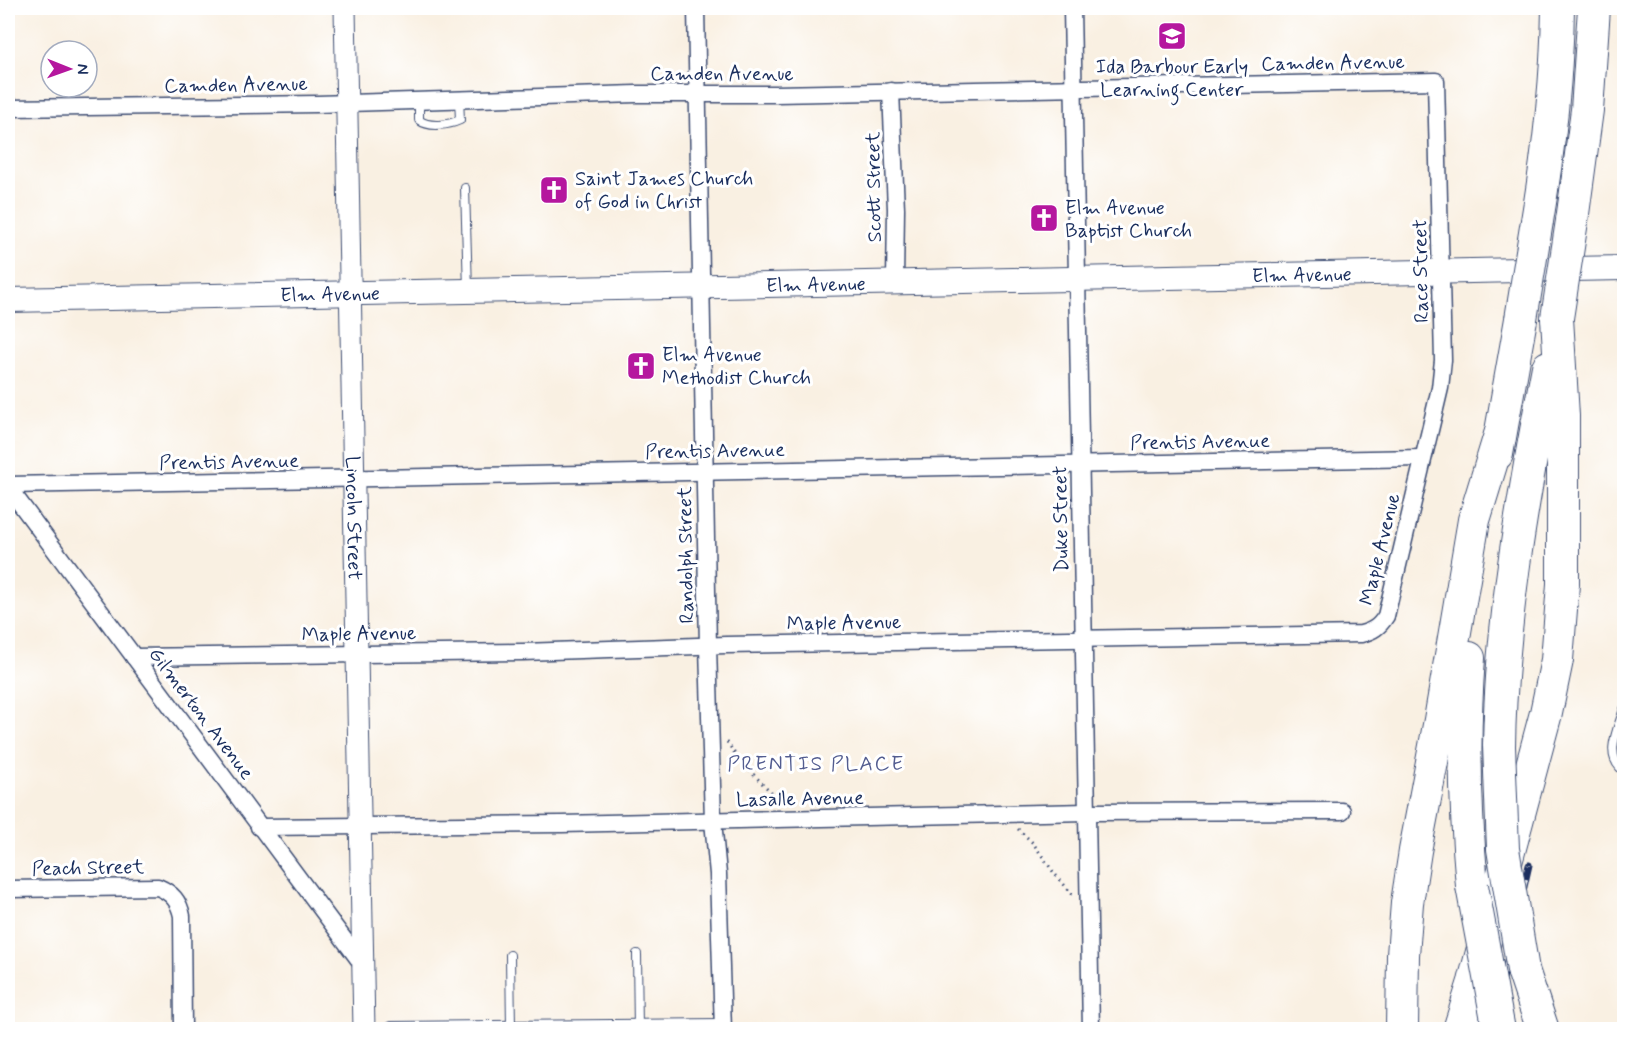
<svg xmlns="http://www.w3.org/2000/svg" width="1632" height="1037" viewBox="0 0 1632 1037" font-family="Mynerve,sans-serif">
<rect width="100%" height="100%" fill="#fff"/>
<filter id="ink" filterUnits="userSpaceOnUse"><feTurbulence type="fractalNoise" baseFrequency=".0167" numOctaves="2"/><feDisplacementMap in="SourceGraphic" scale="12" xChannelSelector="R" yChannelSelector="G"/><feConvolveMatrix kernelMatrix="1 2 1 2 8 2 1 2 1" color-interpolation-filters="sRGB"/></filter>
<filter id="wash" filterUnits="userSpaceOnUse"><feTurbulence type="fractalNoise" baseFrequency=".008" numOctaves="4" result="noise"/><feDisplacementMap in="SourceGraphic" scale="24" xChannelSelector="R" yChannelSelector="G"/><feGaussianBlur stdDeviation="1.35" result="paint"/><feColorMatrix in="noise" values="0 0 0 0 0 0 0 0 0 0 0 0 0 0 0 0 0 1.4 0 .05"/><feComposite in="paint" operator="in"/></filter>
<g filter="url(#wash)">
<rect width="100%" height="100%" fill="#f9f0e2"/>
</g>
<g filter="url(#ink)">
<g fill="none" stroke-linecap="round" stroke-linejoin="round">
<g stroke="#3c4c72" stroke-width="10">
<g id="service">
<path d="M419,101V120C429,128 449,125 460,120L459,99"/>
<polyline points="465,188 468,290"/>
<path d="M1624,709C1618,729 1603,756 1624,771"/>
<polyline points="637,954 638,1030"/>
<polyline points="510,955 511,1029"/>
<polyline points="391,1026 723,1023"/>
</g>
</g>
<g stroke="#3c4c72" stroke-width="19">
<g id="minor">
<polyline points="696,8 708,646 713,821 718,874 723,1030"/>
<polyline points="1072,8 1091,1030"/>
<polyline points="891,91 896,209 895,282"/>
<path d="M8,108L317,104L636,94H776L1436,81L1443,360L1440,388L1386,616C1379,627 1373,631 1361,634L726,645L523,652L134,657"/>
<polyline points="8,485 1422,458"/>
<polyline points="8,487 363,965"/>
<polyline points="259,827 562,824 1087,812 1342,811"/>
<path d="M8,889L158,887C172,893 179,901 182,916L183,1030"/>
</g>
</g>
<g stroke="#3c4c72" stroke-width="23">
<g id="tertiary">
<path id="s1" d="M345,8L364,1030"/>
</g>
</g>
<g stroke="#3c4c72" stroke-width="26">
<g id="secondary">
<path id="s2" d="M8,300L1624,268"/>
</g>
</g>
<g stroke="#3c4c72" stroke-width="34">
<g id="motorway">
<path d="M1537,221C1549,150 1557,79 1558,8"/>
<polyline points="1572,221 1587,110 1594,8"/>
<polyline points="1497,454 1521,319"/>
<path d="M1469,658C1463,734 1465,809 1472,886"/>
<path d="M1499,746C1501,618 1524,492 1548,367"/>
<polyline points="1523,970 1543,1030"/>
<polyline points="1402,1030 1403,955 1407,903 1415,851 1440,720 1474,520 1500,435"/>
<polyline points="1459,1030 1474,982 1546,713 1557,660 1563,584 1563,416 1557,318"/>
</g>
</g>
<g stroke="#3c4c72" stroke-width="3" stroke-dasharray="1.5 4.5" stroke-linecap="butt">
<polyline points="727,742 739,760 781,802"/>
<polyline points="1018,829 1033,843 1054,873 1073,895"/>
</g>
<use href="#service" stroke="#fff" stroke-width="8"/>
<use href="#minor" stroke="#fff" stroke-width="16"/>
<use href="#tertiary" stroke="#fff" stroke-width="21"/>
<use href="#secondary" stroke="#fff" stroke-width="24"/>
<use href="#motorway" stroke="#fff" stroke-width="32"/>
<g stroke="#1b2f5e" stroke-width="7">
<polyline id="rail" points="1496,1030 1504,974 1529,865"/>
</g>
<use href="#rail" stroke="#fff" stroke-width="4.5" stroke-dasharray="14" stroke-linecap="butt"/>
<g stroke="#3c4c72" stroke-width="34" stroke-linecap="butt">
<g id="motorway-bridge">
<polyline points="1557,318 1572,221"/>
<polyline points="1521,319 1537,221"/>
<polyline points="1499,746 1503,849 1523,970"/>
<polyline points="1472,886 1499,1030"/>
</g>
</g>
<use href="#motorway-bridge" stroke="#fff" stroke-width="32"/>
</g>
</g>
<defs>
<g id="school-square" transform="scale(1.5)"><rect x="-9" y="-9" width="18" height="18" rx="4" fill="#b5179e" stroke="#fff"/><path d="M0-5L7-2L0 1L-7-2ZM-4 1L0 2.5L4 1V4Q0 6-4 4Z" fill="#fff"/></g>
<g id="church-square" transform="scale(1.5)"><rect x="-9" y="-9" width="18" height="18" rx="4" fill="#b5179e" stroke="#fff"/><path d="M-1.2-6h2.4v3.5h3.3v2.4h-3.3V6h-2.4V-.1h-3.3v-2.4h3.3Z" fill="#fff"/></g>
</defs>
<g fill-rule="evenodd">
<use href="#school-square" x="1172" y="36"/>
<use href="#church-square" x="554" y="190"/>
<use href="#church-square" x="1044" y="218"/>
<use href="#church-square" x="641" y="366"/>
</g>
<g text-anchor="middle" stroke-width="6" stroke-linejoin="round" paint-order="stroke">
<g font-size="20" fill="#1b2f5e" stroke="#fff">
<text transform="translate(1333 62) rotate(-1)" y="7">Camden Avenue</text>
<text x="722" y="80">Camden Avenue</text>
<text transform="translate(236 84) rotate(-1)" y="7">Camden Avenue</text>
<text transform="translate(873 187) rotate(-91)" y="7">Scott Street</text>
<text transform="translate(1420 271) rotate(-91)" y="7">Race Street</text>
<text dy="7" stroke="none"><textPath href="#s2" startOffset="1294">Elm Avenue</textPath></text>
<text dy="7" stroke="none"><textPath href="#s2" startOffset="808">Elm Avenue</textPath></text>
<text dy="7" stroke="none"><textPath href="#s2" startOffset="322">Elm Avenue</textPath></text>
<text transform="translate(1200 441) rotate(-1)" y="7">Prentis Avenue</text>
<text transform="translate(715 450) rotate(-1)" y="7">Prentis Avenue</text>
<text transform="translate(229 461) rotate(-1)" y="7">Prentis Avenue</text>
<text dy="7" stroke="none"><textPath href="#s1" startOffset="510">Lincoln Street</textPath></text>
<text transform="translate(1060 519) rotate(-91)" y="7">Duke Street</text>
<text transform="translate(1379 549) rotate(-76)" y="7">Maple Avenue</text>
<text transform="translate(685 555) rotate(-91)" y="7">Randolph Street</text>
<text transform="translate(844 622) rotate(-1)" y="7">Maple Avenue</text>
<text transform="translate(359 633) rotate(-1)" y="7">Maple Avenue</text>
<text transform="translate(202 713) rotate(53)" y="7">Gilmerton Avenue</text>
<text transform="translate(800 798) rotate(-1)" y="7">Lasalle Avenue</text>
<text transform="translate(88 867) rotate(-1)" y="7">Peach Street</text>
</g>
<g font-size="20" fill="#1b2f5e" stroke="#fff" text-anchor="start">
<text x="1172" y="73" text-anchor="middle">Ida Barbour Early<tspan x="1172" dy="23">Learning Center</tspan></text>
<text x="575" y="185">Saint James Church<tspan x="575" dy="23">of God in Christ</tspan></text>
<text x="1065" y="214">Elm Avenue<tspan x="1065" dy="23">Baptist Church</tspan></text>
<text x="662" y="361">Elm Avenue<tspan x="662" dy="23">Methodist Church</tspan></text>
</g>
<g font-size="21" letter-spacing="1.5" fill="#535d90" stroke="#fff">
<text x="816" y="770">PRENTIS PLACE</text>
</g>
</g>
<rect width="1632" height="1037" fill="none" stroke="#fff" stroke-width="30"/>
<g transform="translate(69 69) rotate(91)"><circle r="28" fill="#ffffff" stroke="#a4acbf" stroke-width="1.5"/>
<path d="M0-4.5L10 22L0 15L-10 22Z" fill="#b5179e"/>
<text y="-9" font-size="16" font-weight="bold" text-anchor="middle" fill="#1b2f5e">N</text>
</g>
</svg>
